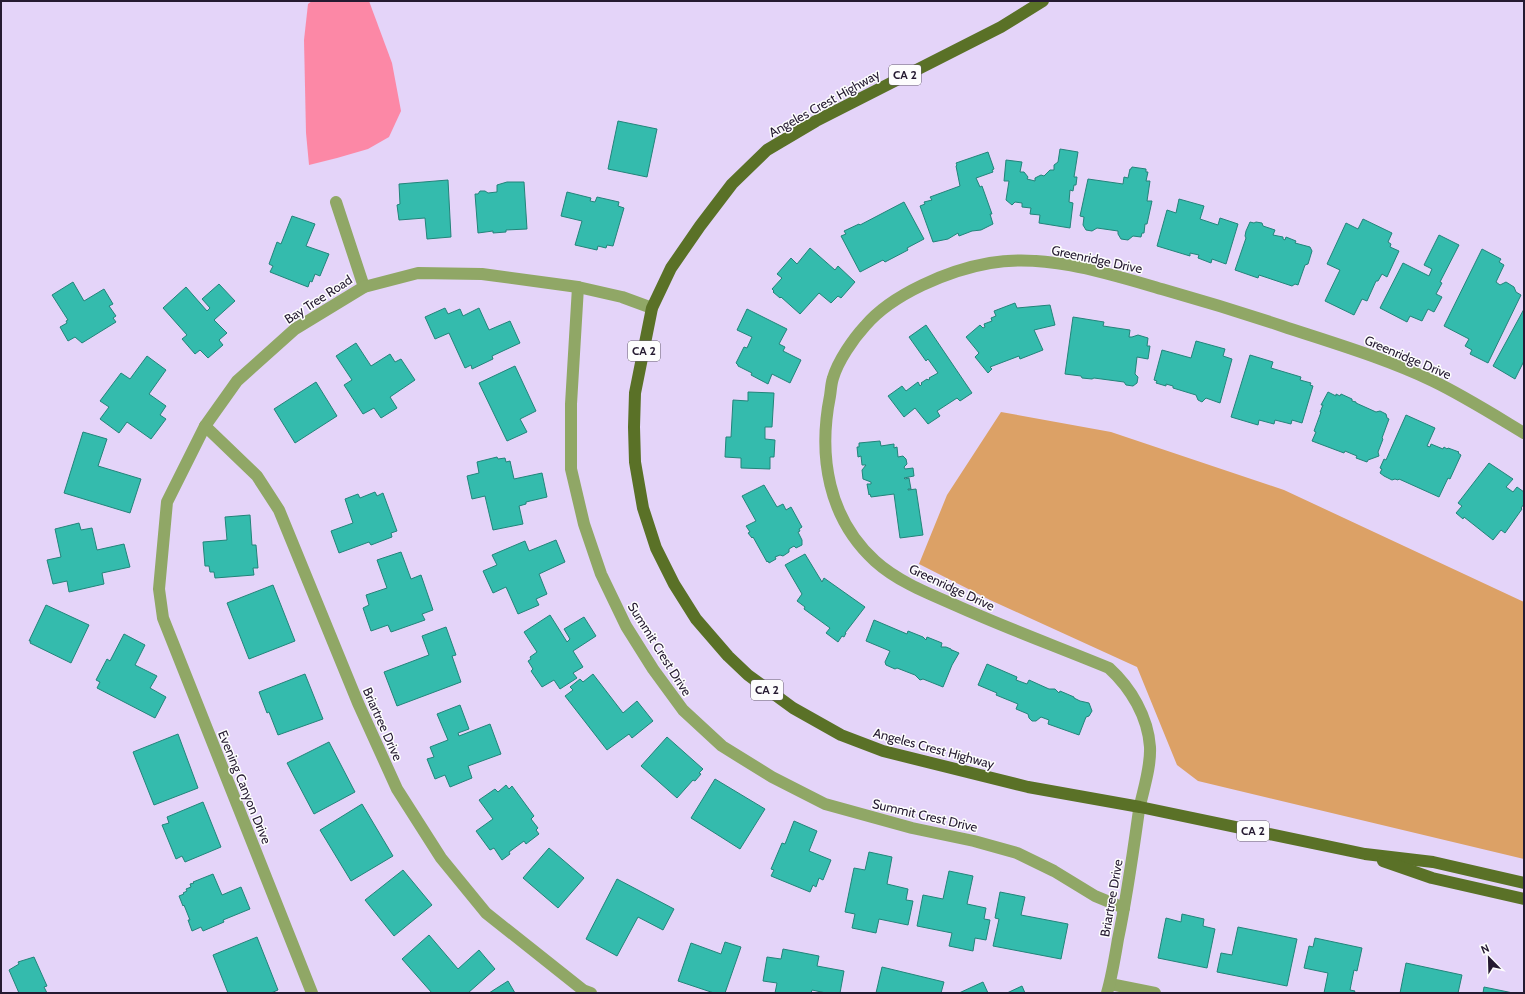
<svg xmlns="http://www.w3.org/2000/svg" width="1525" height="994" viewBox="0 0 1525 994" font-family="Cabin,sans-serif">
<rect width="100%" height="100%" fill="#e4d4f9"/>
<polygon fill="#dca166" points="1001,412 1111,432 1284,490 1524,602 1524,859 1198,781 1177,765 1137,667 990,600 919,564 947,495"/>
<polygon fill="#fc88a6" points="312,1 369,1 392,63 401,111 389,137 368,149 337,158 309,165 306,133 304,40 308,4"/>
<g fill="#34bbad" stroke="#23847a">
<polygon points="618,121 657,129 647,177 608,169"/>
<polygon points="1060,149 1078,152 1074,177 1077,177 1076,185 1074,185 1073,191 1070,190 1069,202 1073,203 1070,228 1039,223 1040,215 1030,214 1031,208 1022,207 1022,203 1015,202 1012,205 1006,200 1009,181 1004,181 1006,160 1022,162 1020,172 1024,172 1028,177 1027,179 1035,181 1035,178 1041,175 1044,176 1050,170 1054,170 1054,165 1058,162"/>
<polygon points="988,152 994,169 992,170 993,172 976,178 980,187 982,186 992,214 990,214 993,224 981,230 972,231 959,236 958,233 948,239 933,242 920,206 925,204 924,202 932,200 930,197 960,186 956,166 957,165 956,163"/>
<polygon points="1132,167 1146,169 1146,172 1148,172 1146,181 1150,181 1147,201 1152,201 1147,224 1145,224 1144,233 1142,233 1141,237 1133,236 1128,240 1121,239 1118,234 1118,231 1097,228 1092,231 1086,230 1083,225 1084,217 1080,216 1088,179 1123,184 1124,177 1128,178 1130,169 1131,169"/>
<polygon points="448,180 451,237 427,239 425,218 399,220 397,205 400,204 399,184"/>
<polygon points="507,182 524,182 527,229 506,230 506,232 493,233 493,231 478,233 475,194 478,194 480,191 485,191 488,193 497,192 497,185"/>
<polygon points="567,192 591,198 590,201 595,202 597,197 619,202 618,206 624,208 613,246 607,245 606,248 598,246 597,250 575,245 582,221 561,216"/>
<polygon points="1179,199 1204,206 1200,219 1218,225 1220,218 1238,224 1226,264 1212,259 1211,263 1198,258 1199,255 1190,253 1190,256 1157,246 1167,210 1176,213"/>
<polygon points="904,202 924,239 907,248 908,250 885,262 883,260 860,272 841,236 846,234 844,231 859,224 860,225"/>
<polygon points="292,216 315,224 306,246 329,254 320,276 315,274 312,282 310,281 308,287 270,272 273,266 269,264 277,242 281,244"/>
<polygon points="1363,219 1392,233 1388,242 1391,244 1390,247 1399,251 1387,277 1382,274 1378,281 1376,281 1367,301 1362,299 1354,315 1325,301 1340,270 1327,264 1346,223 1358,229"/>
<polygon points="1250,222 1254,223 1256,222 1262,223 1263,226 1275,230 1273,235 1283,237 1283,239 1285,240 1286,237 1296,241 1295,243 1310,247 1312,251 1308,264 1305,265 1298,285 1295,284 1292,286 1259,275 1258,278 1235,270 1246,238 1245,236 1246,231"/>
<polygon points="1439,235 1459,245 1440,282 1442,283 1436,294 1442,297 1434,312 1428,309 1422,321 1410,316 1407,322 1380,308 1403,263 1429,276 1432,269 1424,265"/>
<polygon points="810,248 835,270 838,266 855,282 841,298 838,296 831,303 819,293 800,314 781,297 780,298 773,292 774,291 772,289 782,278 777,274 791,258 797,264"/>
<polygon points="1482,249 1501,259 1499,262 1504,265 1496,282 1500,285 1506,282 1514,287 1516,292 1521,295 1488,363 1470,354 1472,350 1465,346 1469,339 1444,326"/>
<polygon points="73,282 84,301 104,289 113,304 109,306 116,316 113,318 116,322 82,343 75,337 68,341 60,327 67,323 66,321 68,320 52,295"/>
<polygon points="219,284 235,301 214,320 227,333 219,340 223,345 208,358 200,350 195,354 182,339 187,335 163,308 186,287 207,311 210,308 202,299"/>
<polygon points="1015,303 1017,308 1050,305 1055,325 1034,330 1043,350 1020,359 1019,356 990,367 992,369 988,373 975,357 979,353 966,337 980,325 983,328 985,327 984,324 992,321 991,318 996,316 994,311"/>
<polygon points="445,308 448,314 460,309 463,316 479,308 489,330 510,321 520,343 492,356 493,359 472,369 471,365 465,368 449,333 435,339 425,317"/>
<polygon points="747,309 787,329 779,344 785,347 783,351 801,360 790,383 772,374 768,384 751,375 752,373 738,366 738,365 736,363 744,347 747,348 752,337 737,330"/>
<polygon points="1524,309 1524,361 1515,379 1493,366"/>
<polygon points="1073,317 1104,322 1103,326 1130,330 1129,337 1132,337 1138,335 1148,338 1147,346 1150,346 1148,359 1137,357 1135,374 1138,377 1137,383 1133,386 1126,385 1124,382 1094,378 1092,379 1082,378 1081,376 1065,374"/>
<polygon points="926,325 972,393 960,401 957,398 937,411 940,416 928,424 915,408 904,417 888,396 902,386 906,391 918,382 920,386 922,384 921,383 927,379 928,380 930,379 929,378 938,373 928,359 926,361 909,337"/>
<polygon points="1196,341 1225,349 1223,356 1232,359 1220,403 1206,398 1202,402 1198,400 1196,395 1173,388 1173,386 1166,384 1166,386 1156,383 1157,381 1154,380 1162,350 1191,358"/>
<polygon points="356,343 371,366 390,354 395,362 401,359 415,380 390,397 397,408 381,418 374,408 363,414 344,385 352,380 336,356"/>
<polygon points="1250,355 1273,362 1271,368 1301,377 1300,380 1311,383 1310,385 1313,386 1302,423 1292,420 1291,424 1275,420 1274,424 1259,420 1258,425 1231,417"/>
<polygon points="147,356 166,370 149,394 166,406 160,415 166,419 151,439 127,422 119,433 100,419 109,407 100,401 121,373 130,379"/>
<polygon points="515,366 536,411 520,419 527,432 507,441 479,383"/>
<polygon points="316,382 337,416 295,443 274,409"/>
<polygon points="748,392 774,393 772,427 765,427 765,439 775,440 774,457 770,457 770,469 741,468 741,458 725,457 726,437 731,437 733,400 748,401"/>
<polygon points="1328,392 1336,396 1336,394 1340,396 1341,394 1352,399 1352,401 1356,402 1356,403 1376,412 1380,411 1386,414 1387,418 1389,419 1382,438 1383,439 1378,452 1379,456 1368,460 1367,462 1356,458 1357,456 1345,451 1344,453 1312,441 1316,432 1314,431 1321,412 1320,412 1323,405 1321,405"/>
<polygon points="1406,415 1435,428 1427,446 1430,447 1431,444 1443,449 1444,447 1447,449 1448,448 1459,452 1458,453 1461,455 1450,479 1448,478 1439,497 1399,479 1398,480 1395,479 1392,480 1384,476 1380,473 1382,469 1380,468 1384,459 1386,460"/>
<polygon points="83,432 107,439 98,466 141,479 130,513 64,493"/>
<polygon points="880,441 881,446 894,444 894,448 897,447 898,457 903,456 906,459 907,464 904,467 905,469 913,468 914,476 904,478 905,479 909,478 911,489 908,489 908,490 916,489 923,535 900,538 894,494 871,497 870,494 869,495 867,484 871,484 871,482 863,479 862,470 866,465 862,465 861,456 858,457 857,447 859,447 859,443"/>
<polygon points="497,457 498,459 505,458 506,462 510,461 514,479 542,473 547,497 526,502 526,504 519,506 523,524 493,530 485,496 472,499 467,476 479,473 477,462"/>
<polygon points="1489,463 1513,479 1506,487 1513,492 1517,487 1524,492 1524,504 1521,508 1522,509 1505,533 1501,530 1493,540 1464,517 1463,519 1456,513 1462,506 1458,503"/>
<polygon points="764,485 777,507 783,504 786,510 791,507 802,527 799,529 800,531 798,532 802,540 802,545 796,548 794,546 789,549 789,552 783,556 780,555 775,557 776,559 769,563 768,561 767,562 753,537 752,538 748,533 750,532 746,526 756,521 742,496"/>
<polygon points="375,492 377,496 383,493 397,531 391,533 392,537 371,545 369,542 339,553 331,531 353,523 345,499 358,494 360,498"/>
<polygon points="250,515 252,545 256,545 258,568 253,568 254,575 215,578 214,572 210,572 209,566 205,566 203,542 227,540 225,517"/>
<polygon points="79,523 81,530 92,528 97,550 124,544 130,567 102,573 104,584 69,592 67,581 53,584 47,560 61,557 55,529"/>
<polygon points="556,540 565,562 539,574 547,594 536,599 539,605 518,614 506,587 493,593 483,571 497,565 492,555 525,541 529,551"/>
<polygon points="401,552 411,579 421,575 433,610 422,614 425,620 391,632 388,625 371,631 363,608 369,605 366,595 387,588 377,560"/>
<polygon points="805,554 822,582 824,578 865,607 845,633 846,633 844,637 842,636 838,642 826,633 830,628 804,609 805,607 797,601 802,594 785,565"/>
<polygon points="273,585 295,641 249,659 227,603"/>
<polygon points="46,605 89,625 71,663 30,643 31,641 29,641"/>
<polygon points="550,615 567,642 570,639 564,629 584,617 596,636 573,651 583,667 573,673 577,678 560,689 554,680 542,687 531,671 533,669 528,661 531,659 530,657 537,652 524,632"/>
<polygon points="874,620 907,634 908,631 923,637 926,640 927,637 942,643 941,647 946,647 951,649 952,651 952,650 959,653 952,665 943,687 923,679 920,680 915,675 897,668 895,669 886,665 885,662 890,651 866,641"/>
<polygon points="446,627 456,655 452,656 461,682 397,706 384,672 429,655 422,636"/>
<polygon points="124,634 145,645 135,665 157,676 150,688 166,697 155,718 97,688 100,682 96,680 107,659 110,661"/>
<polygon points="987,664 1017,677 1016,680 1027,684 1029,680 1049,689 1055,689 1059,693 1060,691 1074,697 1074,698 1080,701 1089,703 1092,711 1089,716 1086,717 1079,735 1048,724 1049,720 1041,717 1036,721 1032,721 1029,718 1028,714 1016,709 1018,704 996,695 997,693 978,685"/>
<polygon points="305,674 323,719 278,735 269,712 267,713 259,692"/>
<polygon points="593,674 623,713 637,701 653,721 632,738 629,734 607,750 565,696 573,690 570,687 580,679 583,682"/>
<polygon points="460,705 469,729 458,733 459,736 490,724 501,754 468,766 472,778 450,787 445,775 435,779 427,759 434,757 430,747 448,740 437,714"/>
<polygon points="178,734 198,788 154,805 133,752"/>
<polygon points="667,737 703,769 699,773 701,774 695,781 693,780 677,798 641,766"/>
<polygon points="329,742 355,792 314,814 287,763"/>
<polygon points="715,779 765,809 740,849 691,818"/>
<polygon points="506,785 509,789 512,786 534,816 531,819 538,828 536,830 539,834 526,844 524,841 509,852 510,854 502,860 494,848 490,850 476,831 493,819 479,800 495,789 498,792"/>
<polygon points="203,802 221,847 185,862 182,856 176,859 162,825 169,823 167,817"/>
<polygon points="362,804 393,856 351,881 320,830"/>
<polygon points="794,821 817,831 809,851 831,860 823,880 819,878 816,887 813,885 810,892 771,876 774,870 771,869 782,843 785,844"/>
<polygon points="549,848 584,878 558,908 523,878"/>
<polygon points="869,852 892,857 887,884 908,889 906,900 913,901 908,925 879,919 876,933 852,928 855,914 845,912 854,868 865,870"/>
<polygon points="403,870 432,905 394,936 365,900"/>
<polygon points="949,871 973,876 967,904 986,908 984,919 990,920 986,940 975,938 973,951 949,946 952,933 917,926 923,895 943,899"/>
<polygon points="213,874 222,895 241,887 250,909 223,920 224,922 203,931 201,927 192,931 188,920 190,920 184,905 183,906 179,896 184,894 183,893 187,891 186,889 191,887 190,884 194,883 193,882"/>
<polygon points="617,879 674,909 663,930 638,917 617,956 586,939"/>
<polygon points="1000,892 1025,897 1021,915 1068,924 1061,959 993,946 999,919 995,918"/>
<polygon points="1182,914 1204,919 1203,926 1215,929 1207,968 1158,958 1166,918 1181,922"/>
<polygon points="1238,927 1297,939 1287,986 1217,972 1221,953 1232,955"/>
<polygon points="429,935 458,969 479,950 495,969 468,993 432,993 402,959"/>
<polygon points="257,937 278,990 271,993 228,993 213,955"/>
<polygon points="1315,938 1362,948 1357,971 1354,970 1350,990 1355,991 1354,993 1324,993 1328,973 1304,968 1309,946 1313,947"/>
<polygon points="725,942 741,947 725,993 714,993 678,981 691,943 721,954"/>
<polygon points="783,949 819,956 817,966 844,971 840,993 826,993 812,990 811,993 775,993 777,983 763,981 767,957 781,959"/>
<polygon points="34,957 47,986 44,987 47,993 19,993 9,970 19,964 18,962"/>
<polygon points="1406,963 1462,975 1458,993 1400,993"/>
<polygon points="882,967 944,982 941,993 876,993"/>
<polygon points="508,981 515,993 489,993"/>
<polygon points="983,982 988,993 959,993"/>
<polygon points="1022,986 1025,993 1007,993"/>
<polygon points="1484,987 1513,993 1483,993"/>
</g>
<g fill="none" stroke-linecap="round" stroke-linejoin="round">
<g stroke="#90a766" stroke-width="12">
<polyline points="336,202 364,287"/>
<polyline points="578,287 571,404 571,469 584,524 601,574 626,626 653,669 683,710 722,746 772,777 825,804 912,828 974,841 1017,853 1054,871 1095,896 1124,908"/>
<polyline points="205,426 257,476 279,510 358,703 397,789 441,858 486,913 583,990 591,993"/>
<polyline points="1110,984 1155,993"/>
<polyline points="312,993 163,618 159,589 167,502 205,426 237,381 295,329 364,287 418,273 482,274 578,287 622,297 652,308"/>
<path d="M1107,993C1112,976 1115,957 1118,939C1127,897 1133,853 1139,810C1143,790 1151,768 1150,747C1148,717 1131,688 1109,668C1058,647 1006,628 955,605C927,593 897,581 875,561C828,518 818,456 830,396C831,390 831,384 833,378C838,361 853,339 865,326C892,294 949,270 990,263C1047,253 1110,274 1165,290C1204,301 1243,313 1282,326C1333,343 1385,358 1433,381C1464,396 1494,415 1524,433"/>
</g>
<g stroke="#5a7127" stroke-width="12">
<polyline points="1043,1 1001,27 816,121 767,150 732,184 700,226 671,268 652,308 635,393 634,427 635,462 643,508 656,548 674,584 696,619 728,656 748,675 793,708 841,735 883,751 1028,787 1140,807 1365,854 1433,862 1524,883"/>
<polyline points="1383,861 1432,878 1524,899"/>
</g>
</g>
<g text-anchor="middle" stroke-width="3" stroke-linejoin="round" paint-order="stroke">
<g fill="#fdfdfd" stroke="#665e6e" stroke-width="1">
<rect x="889" y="65" width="32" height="20" rx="3"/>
<rect x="628" y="341" width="32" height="20" rx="3"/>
<rect x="751" y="680" width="32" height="20" rx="3"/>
<rect x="1237" y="821" width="32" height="20" rx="3"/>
</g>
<g font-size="12" font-weight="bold" fill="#251a31">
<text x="905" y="79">CA 2</text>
<text x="644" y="355">CA 2</text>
<text x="767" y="694">CA 2</text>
<text x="1253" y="835">CA 2</text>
</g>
<g font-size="13" fill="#251a31" stroke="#fdfdfd">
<text transform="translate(824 103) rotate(-29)" y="5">Angeles Crest Highway</text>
<text transform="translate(1097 259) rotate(12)" y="5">Greenridge Drive</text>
<text transform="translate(318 299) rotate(-33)" y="5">Bay Tree Road</text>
<text transform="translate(1408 357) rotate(23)" y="5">Greenridge Drive</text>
<text transform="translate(952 587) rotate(25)" y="5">Greenridge Drive</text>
<text transform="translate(660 649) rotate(58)" y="5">Summit Crest Drive</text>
<text transform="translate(383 724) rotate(66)" y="5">Briartree Drive</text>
<text transform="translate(934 748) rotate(15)" y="5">Angeles Crest Highway</text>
<text transform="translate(245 787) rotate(68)" y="5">Evening Canyon Drive</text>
<text transform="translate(925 815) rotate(13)" y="5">Summit Crest Drive</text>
<text transform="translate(1111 898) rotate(-80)" y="5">Briartree Drive</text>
</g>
</g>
<rect width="1525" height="994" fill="none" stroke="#251a31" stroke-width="4"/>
<g transform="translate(1489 958) rotate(337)" stroke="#fdfdfd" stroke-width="3" paint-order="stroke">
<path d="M0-3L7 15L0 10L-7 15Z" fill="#251a31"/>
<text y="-6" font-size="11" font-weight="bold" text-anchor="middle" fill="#251a31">N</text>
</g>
</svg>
